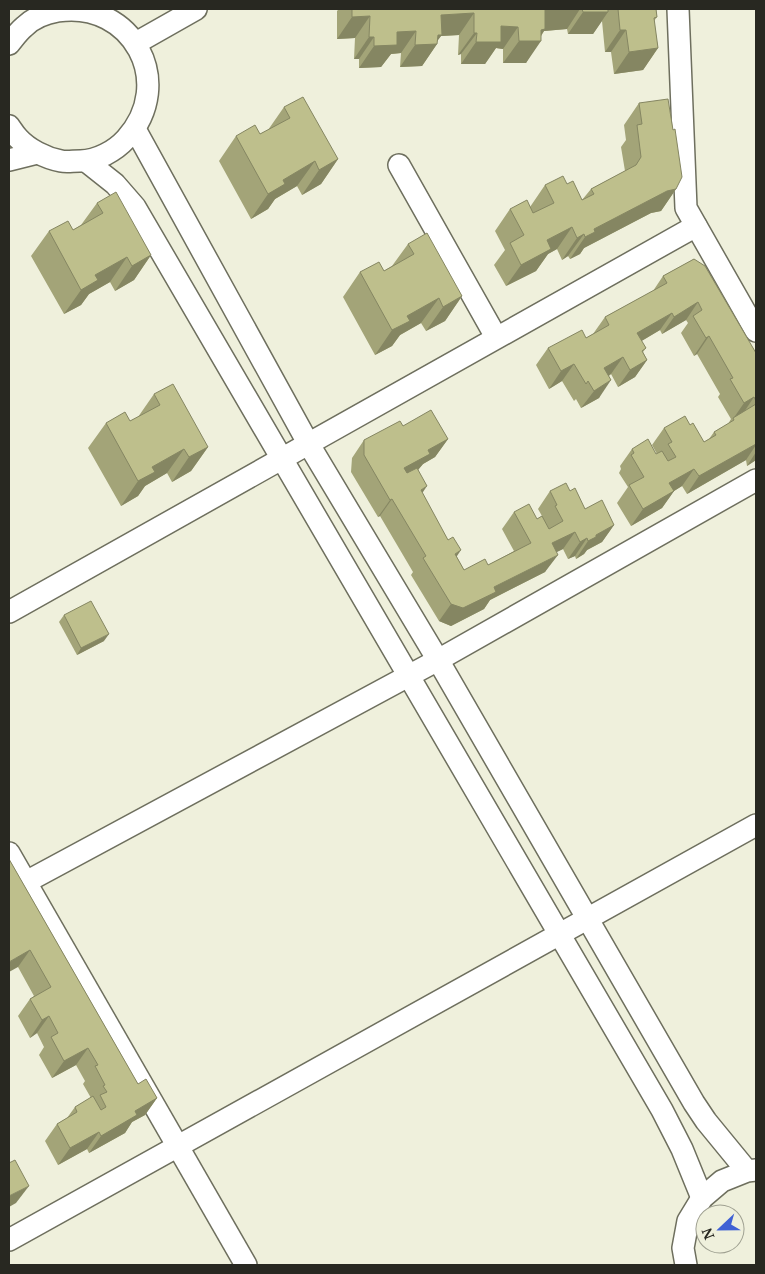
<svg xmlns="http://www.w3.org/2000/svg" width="765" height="1274" viewBox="0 0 765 1274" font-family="'Noto Serif',serif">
<rect width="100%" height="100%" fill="#eff0dc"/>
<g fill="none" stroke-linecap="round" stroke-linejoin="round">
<g stroke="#6e6f5e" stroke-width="24">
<g id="minor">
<polyline points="678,9 686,208 756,331"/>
<polyline points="136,43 196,9"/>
<path d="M9,44C14,38 18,32 24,27C33,18 46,13 58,11C132,0 177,83 126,139C115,151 97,161 80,161C73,161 66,162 61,161C45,158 28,149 18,138C14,134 12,130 9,126"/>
<polyline points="135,129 308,443 438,660 694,1103 706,1121 747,1171"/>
<polyline points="9,160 37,153"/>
<polyline points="86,161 115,184 135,207 662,1110 682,1149 702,1198"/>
<polyline points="399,165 496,337"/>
<polyline points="9,612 696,226"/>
<polyline points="9,853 246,1265"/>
<polyline points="26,882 438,660 756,480"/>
<polyline points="9,1240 756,825"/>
<polyline points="686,1265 683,1248 688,1221 702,1198 722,1181 747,1171 756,1170"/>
</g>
</g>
<use href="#minor" stroke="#fff" stroke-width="21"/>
</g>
<g fill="#a3a478">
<polygon points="339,9 656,9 657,17 654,21 658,48 643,70 614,74 611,52 605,52 602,21 593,34 568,34 567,29 544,31 526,63 503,63 503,49 496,48 485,64 461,64 461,54 458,55 459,35 441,36 437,41 437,44 422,66 400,67 401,53 391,54 381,67 359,68 359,59 354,59 355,38 337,39 337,11"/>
<polygon points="639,103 676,189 661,211 651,213 584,248 580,254 570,259 568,256 562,260 557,249 548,254 536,271 506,286 494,265 505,250 495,231 510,209 530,207 545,185 567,184 582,200 591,189 625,171 621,147 626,140 624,125"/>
<polygon points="284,107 338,159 321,184 302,195 297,186 275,199 268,209 251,219 219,161 236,136 260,134 268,130"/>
<polygon points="97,203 151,255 134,280 115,291 110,282 89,294 81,305 64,314 31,256 49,231 73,230 81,225"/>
<polygon points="408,244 462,296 445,321 426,331 421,323 400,335 392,346 375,355 343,297 360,272 384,271 392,266"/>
<polygon points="694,259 756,353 756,460 747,466 746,460 687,494 682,486 674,491 662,508 631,526 617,503 628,487 619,473 621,469 620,466 632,449 656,454 657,454 652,445 664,428 690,425 704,442 709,439 714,432 728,424 731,419 718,397 720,394 697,354 694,356 681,333 688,323 686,320 662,334 660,330 641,341 646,348 643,352 647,360 635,377 618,387 611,374 609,376 599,398 581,408 576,399 574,401 562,381 549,389 536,365 548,348 586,338 593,334 605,317 653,291 663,276"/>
<polygon points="154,394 208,447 191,471 172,482 167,473 145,486 138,496 121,506 88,448 106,423 130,421 138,417"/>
<polygon points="403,426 448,439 435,457 423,464 418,470 422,493 464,570 488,565 514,551 502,529 514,512 537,519 542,516 538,509 550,491 570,491 585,509 614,525 602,542 587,550 584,554 576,559 575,556 568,559 563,549 556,552 545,572 490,600 484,609 451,626 439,621 411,575 413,572 380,516 378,517 351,472 352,458 364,440"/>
<polygon points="64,615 104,641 77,655 59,622"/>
<polygon points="9,859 138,1084 157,1098 145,1115 132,1122 125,1133 89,1153 87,1149 58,1165 45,1141 57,1124 67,1118 75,1107 91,1098 83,1084 85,1081 76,1065 52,1078 39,1055 44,1047 37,1033 30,1038 18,1016 30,999 34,996 18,967"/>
</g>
<g fill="#858662">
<polygon points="559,9 580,9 567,29 544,31 537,41 541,41 526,63 503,63 519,41 545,10"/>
<polygon points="600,9 609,9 607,12 608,12 593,34 568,34 583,12"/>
<polygon points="474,13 459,35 441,36 435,44 437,44 422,66 400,67 415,45 441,15"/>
<polygon points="370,16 355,38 337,39 352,17"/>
<polygon points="501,26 518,27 503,49 496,48 485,64 461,64 476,42"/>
<polygon points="620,30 626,30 611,52 605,52"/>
<polygon points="416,31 401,53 391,54 381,67 359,68 374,46 397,32"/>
<polygon points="474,33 477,33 461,54 458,55"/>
<polygon points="369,37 374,37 359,59 354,59"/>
<polygon points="658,48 643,70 614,74 629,52"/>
<polygon points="338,159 321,184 302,195 319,170"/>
<polygon points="315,161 297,186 275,199 268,209 251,219 268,194 283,180"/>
<polygon points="676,189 661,211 651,213 584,248 580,254 570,259 585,237 594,229 667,191"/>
<polygon points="572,227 557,249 548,254 536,271 506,286 521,265 547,240"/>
<polygon points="584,234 568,256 562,260 577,238"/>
<polygon points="151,255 134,280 115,291 132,266"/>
<polygon points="127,257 110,282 89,294 81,305 64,314 81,290 95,275"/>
<polygon points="462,296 445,321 426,331 443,307"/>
<polygon points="439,298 421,323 400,335 392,346 375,355 392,330 407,316"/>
<polygon points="698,302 686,320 662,334 674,317"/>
<polygon points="672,313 660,330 625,351 637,333"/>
<polygon points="709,336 697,354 694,356 706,338"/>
<polygon points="623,357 611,374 592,385 604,368"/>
<polygon points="647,360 635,377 618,387 630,370"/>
<polygon points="574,364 562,381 549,389 561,371"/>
<polygon points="611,380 599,398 581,408 594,391"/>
<polygon points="754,397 742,415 733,419 744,403"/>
<polygon points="448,439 435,457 423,464 417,471 392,485 404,468 428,450"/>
<polygon points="756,444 756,445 746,460 687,494 699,476"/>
<polygon points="208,447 191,471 172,482 189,457"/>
<polygon points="184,449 167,473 145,486 138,496 121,506 138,481 152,467"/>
<polygon points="756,452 756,460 747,466"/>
<polygon points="694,469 682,486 674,491 662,508 631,526 643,509 669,483"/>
<polygon points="427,486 415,504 421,490"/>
<polygon points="392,499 380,516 378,517 390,500"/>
<polygon points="614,525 602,542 587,550 584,554 576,559 588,541 596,535"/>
<polygon points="575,532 563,549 539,561 552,543"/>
<polygon points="587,538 575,556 568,559 580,542"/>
<polygon points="461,550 449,568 455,554"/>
<polygon points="558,555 545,572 490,600 484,609 451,626 439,621 451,604 494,587"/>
<polygon points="109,634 104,641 77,655 81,648"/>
<polygon points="30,950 18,967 9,972 9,962"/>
<polygon points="49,1016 37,1033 30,1038 42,1020"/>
<polygon points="88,1048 76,1065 52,1078 64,1061"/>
<polygon points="157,1098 145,1115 132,1122 125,1133 89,1153 101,1136 135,1111"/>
<polygon points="99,1132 87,1149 58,1165 70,1148"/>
<polygon points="29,1186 16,1203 9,1207 9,1196"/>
</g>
<g fill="#bebf8c" stroke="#858662">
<polygon points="352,9 559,9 545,10 545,29 541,30 541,41 519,41 518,27 501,26 501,42 476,42 477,33 474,33 474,13 441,15 442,35 438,35 437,44 415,45 416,31 397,32 397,45 374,46 374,37 369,37 370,16 352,17"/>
<polygon points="582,9 608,9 608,12 583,12"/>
<polygon points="618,9 656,9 657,17 654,18 658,48 629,52 626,30 620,30"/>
<polygon points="303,97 338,159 319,170 315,161 283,180 285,184 268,194 236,136 255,125 260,134 290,118 284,107"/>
<polygon points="668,99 673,130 675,129 682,177 676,189 667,191 594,229 595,232 585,237 584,234 577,238 572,227 547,240 551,249 521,265 510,243 524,235 510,209 527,200 533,213 554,203 545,185 563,176 567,184 573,181 582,200 594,194 591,189 636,165 641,157 637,125 642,124 639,103"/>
<polygon points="116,192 151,255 132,266 127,257 95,275 98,280 81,290 49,231 68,221 73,230 103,213 97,203"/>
<polygon points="427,233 462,296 443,307 439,298 407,316 410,321 392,330 360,272 379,262 384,271 414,254 408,244"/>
<polygon points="694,259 705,266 756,353 756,401 754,397 744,403 730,379 733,378 709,336 706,338 693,316 702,310 698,302 674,317 672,313 637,333 646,348 642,351 647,360 630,370 623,357 604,368 611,380 594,391 588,381 586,384 574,364 561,371 548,348 582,330 586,338 609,325 605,317 667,283 663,276"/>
<polygon points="173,384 208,447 189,457 184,449 152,467 155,472 138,481 106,423 125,412 130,421 160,405 154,394"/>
<polygon points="756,404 756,444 699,476 694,469 669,483 674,491 643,509 629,485 644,477 631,455 634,453 632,449 648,439 656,454 662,451 668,461 676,457 668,444 672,442 664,428 685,416 690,425 693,423 704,442 716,435 714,432 734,420 733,418"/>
<polygon points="431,410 448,439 428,450 430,454 404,468 407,473 417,468 427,486 421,490 448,540 453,537 461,550 455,554 464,570 485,559 488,565 531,543 514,512 529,504 537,519 542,516 549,529 563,521 555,506 557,505 550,491 566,483 570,491 575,488 585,509 602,500 614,525 596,535 596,537 588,541 587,538 580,542 575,532 552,543 558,555 494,587 496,592 463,608 451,604 423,558 426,556 392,499 390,500 364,455 364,440 400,421 403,426"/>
<polygon points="91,601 109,634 81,648 64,615"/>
<polygon points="9,859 138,1084 146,1079 157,1098 135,1111 137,1115 101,1136 99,1132 70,1148 57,1124 77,1112 75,1107 93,1096 101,1110 106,1107 100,1095 107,1092 103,1086 105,1085 95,1066 98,1065 88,1048 64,1061 51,1037 58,1033 49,1016 42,1020 30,999 51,987 30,950 9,962"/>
<polygon points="15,1160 29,1186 9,1196 9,1163"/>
</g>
<rect width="765" height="1274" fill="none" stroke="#282821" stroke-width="20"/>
<g transform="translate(720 1229) rotate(248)"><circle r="24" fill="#eff0dc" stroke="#9fa091"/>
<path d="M0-4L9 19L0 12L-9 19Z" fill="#4061d4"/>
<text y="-8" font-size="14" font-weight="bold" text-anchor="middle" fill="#282821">N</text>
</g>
</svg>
